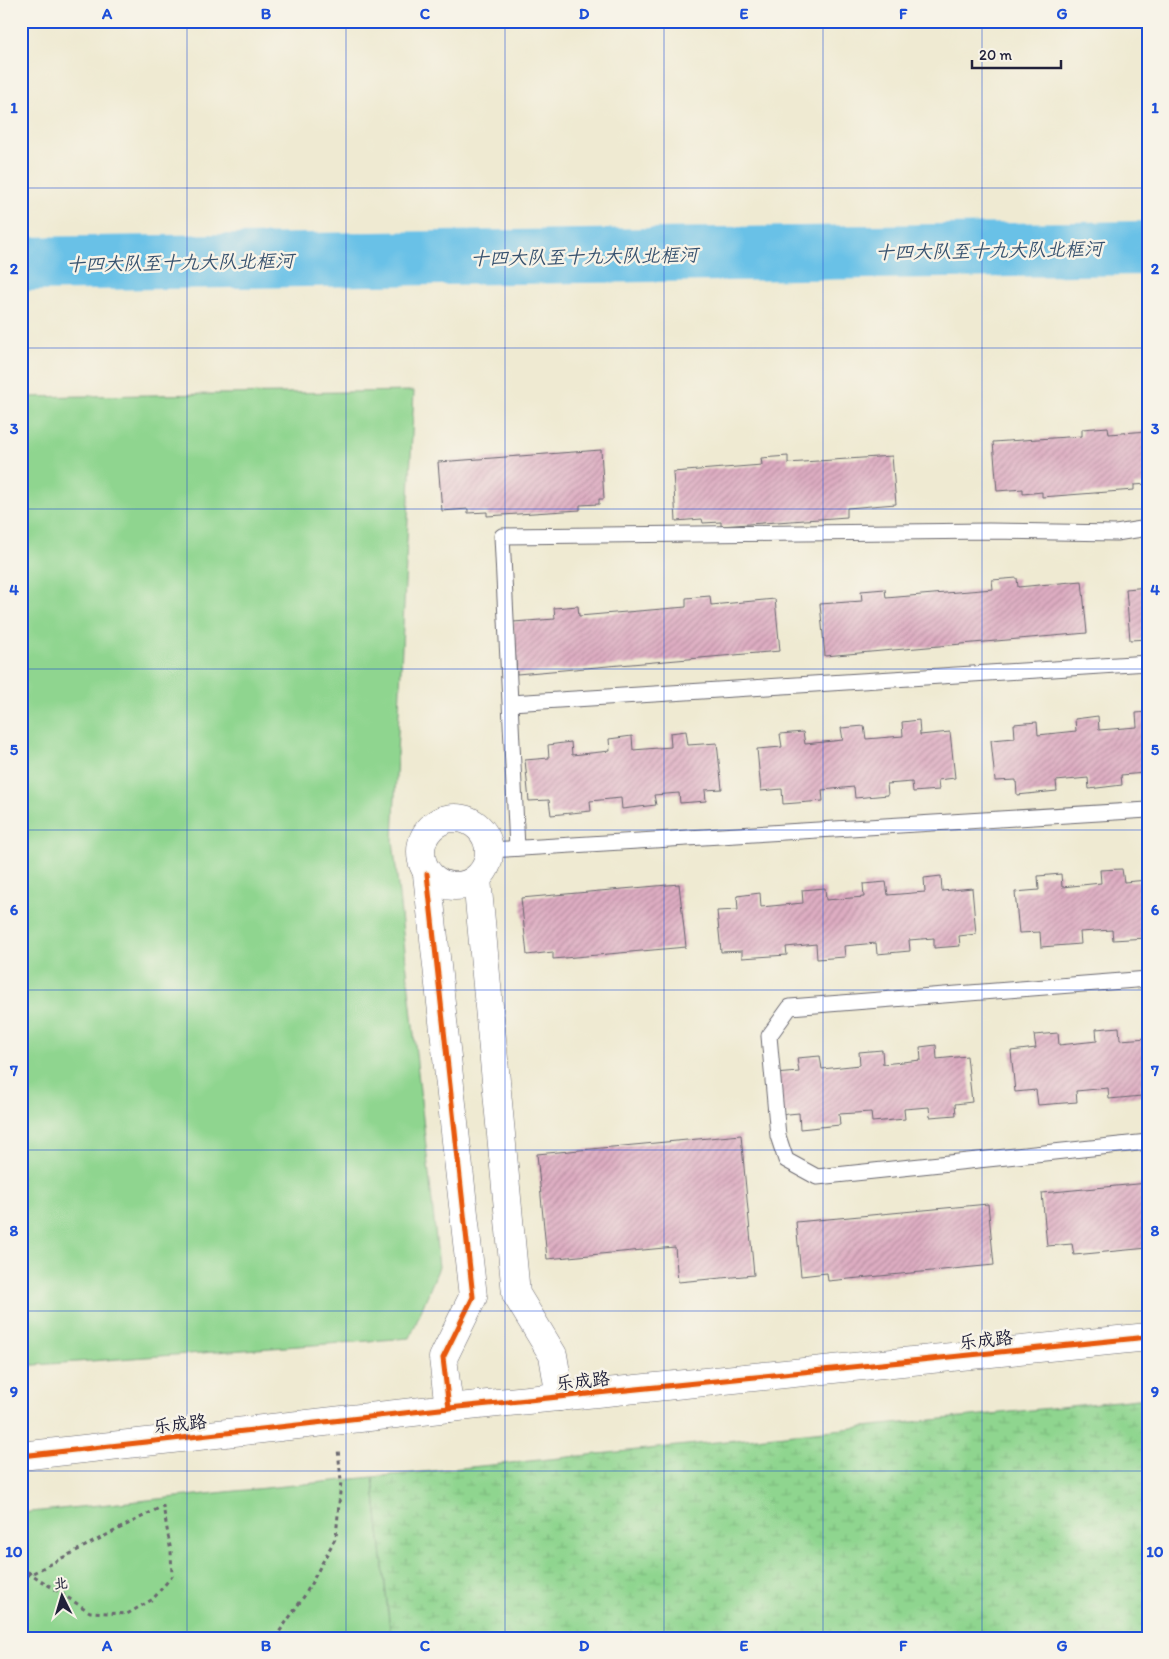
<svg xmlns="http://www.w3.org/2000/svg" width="1169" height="1659" viewBox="0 0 1169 1659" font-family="Itim,'LXGW WenKai TC',sans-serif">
<defs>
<pattern id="wetland-marsh" width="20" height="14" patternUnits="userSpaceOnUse" patternTransform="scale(1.25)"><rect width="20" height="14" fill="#8fd58f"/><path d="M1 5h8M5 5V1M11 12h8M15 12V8" fill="none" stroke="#7bb77c"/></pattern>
<pattern id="building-hatch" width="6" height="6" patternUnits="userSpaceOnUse" patternTransform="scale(1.25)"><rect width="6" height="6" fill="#deadc2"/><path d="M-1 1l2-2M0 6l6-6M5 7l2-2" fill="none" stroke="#b48c9f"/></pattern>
</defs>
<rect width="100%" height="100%" fill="#f7f3e8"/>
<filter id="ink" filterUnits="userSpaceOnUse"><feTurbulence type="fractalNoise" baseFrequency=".02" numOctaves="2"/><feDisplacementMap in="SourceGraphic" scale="10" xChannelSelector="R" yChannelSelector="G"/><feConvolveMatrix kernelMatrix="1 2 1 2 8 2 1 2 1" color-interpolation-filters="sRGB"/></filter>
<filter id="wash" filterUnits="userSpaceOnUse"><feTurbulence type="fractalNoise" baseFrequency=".0096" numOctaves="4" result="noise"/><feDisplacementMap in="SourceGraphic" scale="20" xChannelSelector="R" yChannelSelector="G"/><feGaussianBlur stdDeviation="1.12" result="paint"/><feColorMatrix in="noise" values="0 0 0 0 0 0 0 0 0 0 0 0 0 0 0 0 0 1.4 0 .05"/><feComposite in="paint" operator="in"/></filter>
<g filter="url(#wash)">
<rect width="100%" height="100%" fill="#efead2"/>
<g fill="#8fd58f" stroke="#587c65">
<polygon points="414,391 393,840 439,1267 410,1338 21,1366 21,397"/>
<polygon points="373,1477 391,1638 21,1638 21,1513"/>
</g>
<polygon fill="url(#wetland-marsh)" stroke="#587c65" points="1148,1398 1148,1638 391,1638 373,1477"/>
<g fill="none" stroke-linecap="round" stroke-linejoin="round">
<polyline stroke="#69c1e7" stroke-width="54" points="21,264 1148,248"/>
</g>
<g id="blocks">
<g fill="url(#building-hatch)">
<polygon points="1108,427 1109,434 1148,431 1148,484 1134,485 1134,490 1042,497 1042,492 1023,494 1023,489 997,491 993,442 1082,436 1082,429"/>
<polygon points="601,450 604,499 599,499 599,504 580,505 580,510 487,516 487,512 468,513 468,509 442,511 438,462"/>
<polygon points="788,456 788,463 892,456 896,504 847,508 847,517 721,526 721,522 703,523 702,519 676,521 673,472 762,465 761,458"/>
<polygon points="1017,578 1018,587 1082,581 1087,633 825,656 820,604 862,601 861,591 885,589 886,598 993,589 992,580"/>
<polygon points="1148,587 1148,639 1130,640 1126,589"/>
<polygon points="710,596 711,605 775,599 780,651 517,674 513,622 555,619 554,608 578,606 579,616 686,607 686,598"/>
<polygon points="1148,712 1148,782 1145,773 1121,775 1122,785 1089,789 1088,778 1056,781 1057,791 1017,795 1016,780 995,781 991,740 1015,738 1014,724 1037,722 1038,735 1076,731 1075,719 1098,716 1099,730 1137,727 1136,713"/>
<polygon points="919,720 920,735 950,732 955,778 938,780 939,790 913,792 912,782 887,784 888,795 855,798 854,787 822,790 823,801 783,804 782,789 761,791 757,749 782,747 780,734 803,732 805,744 843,740 841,728 864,726 866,739 903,736 902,722"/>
<polygon points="686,731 688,745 717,743 722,789 705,790 706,801 680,803 679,793 654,795 656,805 622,809 621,798 590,801 591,811 551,815 549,800 529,801 525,760 549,758 548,745 571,742 572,755 610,751 609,739 632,736 633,750 671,747 670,733"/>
<polygon points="1122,869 1124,882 1148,880 1148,926 1145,927 1146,938 1113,940 1112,930 1080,932 1081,944 1041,947 1040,932 1019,933 1015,892 1039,890 1038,876 1061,874 1062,887 1101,883 1100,870"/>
<polygon points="941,876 942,891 972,888 976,934 959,936 960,946 934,948 934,938 909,940 910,951 877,954 876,943 844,946 845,957 817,959 816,944 786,947 787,955 742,958 742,951 721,952 717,911 738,910 737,896 760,893 761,907 803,903 802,890 825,888 826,900 864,897 863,884 886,882 888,895 925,892 924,878"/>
<polygon points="679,884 686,947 553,959 553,952 527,955 521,898"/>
<polygon points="1119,1027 1120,1040 1148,1038 1148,1084 1141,1085 1142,1096 1109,1099 1108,1088 1076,1091 1077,1102 1038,1105 1036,1090 1015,1092 1011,1051 1036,1048 1034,1035 1058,1033 1059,1045 1097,1041 1096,1029"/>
<polygon points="936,1045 937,1059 967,1056 972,1102 955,1104 956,1115 930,1117 929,1107 904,1109 905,1119 872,1122 871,1112 839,1114 840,1125 800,1129 799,1113 778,1115 774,1074 799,1072 797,1058 820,1056 822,1069 860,1065 859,1052 882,1050 883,1064 921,1060 920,1047"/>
<polygon points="741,1135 754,1275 678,1282 675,1247 547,1259 537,1154"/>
<polygon points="1148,1183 1148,1248 1074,1255 1072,1244 1047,1246 1042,1193"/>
<polygon points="988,1204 994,1265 828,1281 827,1273 801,1276 796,1222"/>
</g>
</g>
</g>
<g filter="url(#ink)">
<use href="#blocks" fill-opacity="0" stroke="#6a6870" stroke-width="1"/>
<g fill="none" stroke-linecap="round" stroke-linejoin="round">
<g stroke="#6a6870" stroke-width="17">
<g id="service">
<polyline points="511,703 1148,663"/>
<polyline points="517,848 502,536 989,531 1116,533 1148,528"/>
<polyline points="490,850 1148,810"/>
<polyline points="1148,979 790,1007 769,1036 778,1136 786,1160 817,1177 1148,1142"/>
</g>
</g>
<g stroke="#6a6870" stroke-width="29">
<g id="minor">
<circle cx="455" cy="852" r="34"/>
<polyline points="427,874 473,1297 443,1358 449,1408"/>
<polyline points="477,879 516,1294 553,1355 560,1397"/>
</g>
</g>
<g stroke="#6a6870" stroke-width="29">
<polyline id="tertiary" points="21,1456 449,1408 1148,1337"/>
</g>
<g stroke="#6a6870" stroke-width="3" stroke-dasharray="4 4" stroke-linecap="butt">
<polyline points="21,1567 31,1574 90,1612 127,1614 153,1599 172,1576 171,1552 163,1506 31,1574 21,1579"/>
<polyline points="275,1638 305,1595 336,1537 341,1481 338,1449"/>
</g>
<use href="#service" stroke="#fff" stroke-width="15"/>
<use href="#minor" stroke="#fff" stroke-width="28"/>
<use href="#tertiary" stroke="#fff" stroke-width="28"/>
<g stroke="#f7f3e8" stroke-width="8">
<g id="cycleway">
<polyline points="427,874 473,1297 443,1358 449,1408"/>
<polyline points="21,1456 449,1408 1148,1337"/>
</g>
</g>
<use href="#cycleway" stroke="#e8590c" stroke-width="5"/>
</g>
</g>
<path fill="none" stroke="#1d4ed8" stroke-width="1" stroke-opacity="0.55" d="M187,21V1638M346,21V1638M505,21V1638M664,21V1638M823,21V1638M982,21V1638M21,188H1148M21,348H1148M21,509H1148M21,669H1148M21,830H1148M21,990H1148M21,1150H1148M21,1311H1148M21,1471H1148"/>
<g text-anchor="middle" stroke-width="5" stroke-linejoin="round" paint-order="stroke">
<g font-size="18" fill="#22223b" stroke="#f7f3e8">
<text transform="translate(986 1340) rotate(-6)" y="6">乐成路</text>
<text transform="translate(583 1381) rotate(-6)" y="6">乐成路</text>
<text transform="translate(180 1424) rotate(-6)" y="6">乐成路</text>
</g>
<g font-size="19" font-style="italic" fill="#37526f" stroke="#f7f3e8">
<text transform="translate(989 250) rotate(-1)" y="7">十四大队至十九大队北框河</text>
<text transform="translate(584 256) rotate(-1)" y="7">十四大队至十九大队北框河</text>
<text transform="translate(180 262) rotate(-1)" y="7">十四大队至十九大队北框河</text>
</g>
</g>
<rect width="1169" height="1659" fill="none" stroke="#f7f3e8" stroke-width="55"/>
<g transform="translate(62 1596) rotate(355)" stroke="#f7f3e8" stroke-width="4" paint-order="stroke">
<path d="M0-4L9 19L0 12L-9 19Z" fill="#22223b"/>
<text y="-8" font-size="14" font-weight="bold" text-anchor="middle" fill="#22223b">北</text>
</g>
<path d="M972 60v8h89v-8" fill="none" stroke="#22223b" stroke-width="2.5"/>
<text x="979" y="60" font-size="15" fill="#22223b" stroke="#f7f3e8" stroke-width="4" paint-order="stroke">20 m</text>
<rect x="28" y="28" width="1114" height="1604" fill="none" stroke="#1d4ed8" stroke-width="2"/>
<g font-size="16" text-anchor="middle" font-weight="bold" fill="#1d4ed8">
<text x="107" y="19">A</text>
<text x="266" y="19">B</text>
<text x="425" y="19">C</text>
<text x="584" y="19">D</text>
<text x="744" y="19">E</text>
<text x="903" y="19">F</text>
<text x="1062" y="19">G</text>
<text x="14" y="113">1</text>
<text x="1155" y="113">1</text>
<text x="14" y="274">2</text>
<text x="1155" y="274">2</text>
<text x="14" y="434">3</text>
<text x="1155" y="434">3</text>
<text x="14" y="595">4</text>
<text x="1155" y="595">4</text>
<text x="14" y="755">5</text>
<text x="1155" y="755">5</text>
<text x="14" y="915">6</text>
<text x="1155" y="915">6</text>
<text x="14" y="1076">7</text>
<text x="1155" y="1076">7</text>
<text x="14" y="1236">8</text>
<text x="1155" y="1236">8</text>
<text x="14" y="1397">9</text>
<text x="1155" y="1397">9</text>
<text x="14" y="1557">10</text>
<text x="1155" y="1557">10</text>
<text x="107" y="1651">A</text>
<text x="266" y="1651">B</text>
<text x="425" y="1651">C</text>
<text x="584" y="1651">D</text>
<text x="744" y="1651">E</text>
<text x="903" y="1651">F</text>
<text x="1062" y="1651">G</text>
</g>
</svg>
